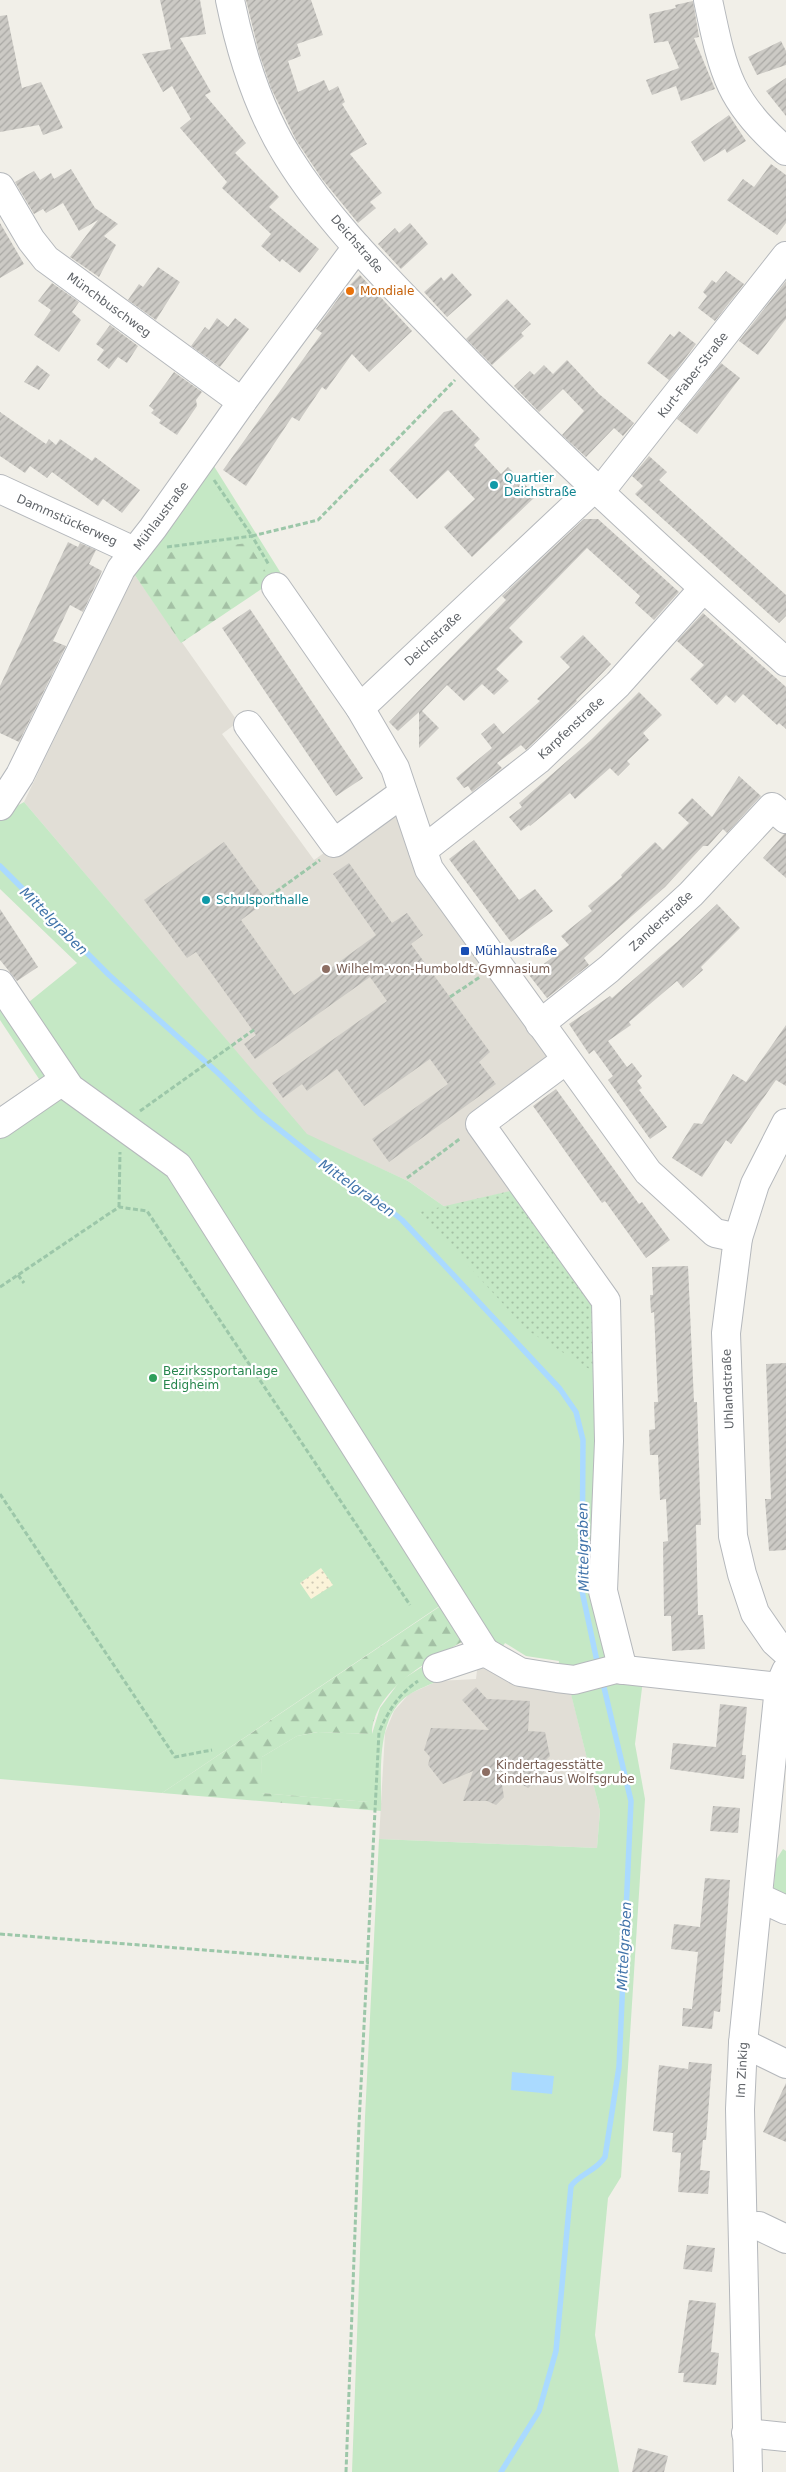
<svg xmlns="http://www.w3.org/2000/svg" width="786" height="2472" viewBox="0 0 786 2472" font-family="'DejaVu Sans',sans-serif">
<defs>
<pattern id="forest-firs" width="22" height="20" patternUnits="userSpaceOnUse" patternTransform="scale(1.25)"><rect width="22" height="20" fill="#c5e8c5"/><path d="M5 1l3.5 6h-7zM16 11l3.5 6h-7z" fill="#a3c0a4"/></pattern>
<pattern id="sand-dots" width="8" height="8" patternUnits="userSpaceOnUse" patternTransform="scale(1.25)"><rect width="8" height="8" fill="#fbf3d9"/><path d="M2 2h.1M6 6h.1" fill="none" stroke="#cec8b4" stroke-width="1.8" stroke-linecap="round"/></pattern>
<pattern id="garden-dots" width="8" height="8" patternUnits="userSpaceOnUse" patternTransform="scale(1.25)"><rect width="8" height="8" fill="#c5e8c5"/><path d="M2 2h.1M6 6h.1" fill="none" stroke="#a3c0a4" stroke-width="1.8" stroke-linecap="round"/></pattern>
<pattern id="building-hatch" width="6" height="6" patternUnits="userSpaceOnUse" patternTransform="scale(1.25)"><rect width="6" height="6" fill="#cccac5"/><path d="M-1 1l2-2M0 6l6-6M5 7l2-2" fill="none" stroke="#a9a8a4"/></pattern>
</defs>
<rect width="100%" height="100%" fill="#f1efe8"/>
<g fill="#e1ded6">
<polygon points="134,574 238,722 222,734 314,860 395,803 418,874 552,1063 471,1122 519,1189 445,1207 408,1181 307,1135 24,802"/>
<polygon points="478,1662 570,1689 600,1811 597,1848 379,1839 385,1733 394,1711 409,1694 438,1681 476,1679"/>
</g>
<g fill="#c5e8c5">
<polygon points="212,463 282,575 272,582 148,555"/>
<polygon points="24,802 307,1134 408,1181 445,1207 420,1213 602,1377 596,1589 643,1680 635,1744 645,1799 621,2177 608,2198 595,2335 619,2472 352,2472 365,2117 379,1839 597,1848 600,1811 570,1690 555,1689 559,1661 526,1656 505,1643 495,1659 447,1601 162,1793 0,1779 0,1117 43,1085 0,1020 0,970 24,1006 77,963 0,889 0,804 8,811"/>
<path d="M436,1658L438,1681C429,1685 418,1689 410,1694C374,1716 382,1776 381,1811L368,1810V1802L260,1793L262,1757L297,1736L318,1732L372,1734L380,1708L400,1681Z"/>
<polygon points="783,1849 786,1851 786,1904 773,1898 776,1860"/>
</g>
<g fill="url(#forest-firs)">
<polygon points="248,543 272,582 181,643 134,574 148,555"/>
<path d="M448,1601L470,1637C434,1659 374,1686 372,1734L317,1732L297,1736L262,1757L261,1793L369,1802L368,1810L162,1793Z"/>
</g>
<polygon fill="url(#sand-dots)" points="321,1568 333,1585 311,1599 300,1583"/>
<polygon fill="url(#garden-dots)" points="519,1189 600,1301 602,1377 527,1330 419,1212"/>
<polygon fill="#aadaff" points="512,2072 554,2076 552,2094 511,2090"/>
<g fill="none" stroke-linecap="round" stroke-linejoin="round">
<g stroke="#aadaff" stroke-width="5.5">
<polyline points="0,866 109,975 218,1073 260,1114 325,1166 373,1196 402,1220 560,1389 576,1412 583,1440 582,1591 598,1666"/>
<path d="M501,2472L539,2411L556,2351L571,2186C581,2173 596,2171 605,2157L619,2067L631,1801L602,1679"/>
</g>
</g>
<g fill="url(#building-hatch)">
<polygon points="160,0 200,0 206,34 180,38 211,92 205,95 246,143 235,153 279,197 269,207 319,249 300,273 282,259 280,262 261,246 271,234 222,188 227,182 180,128 191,119 172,86 163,92 142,54 171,49"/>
<polygon points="246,0 311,0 323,35 297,44 301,56 288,61 298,92 324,80 329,91 338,86 345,102 342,104 367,144 350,154 382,193 370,202 376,208 358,223 322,179 296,140 271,88 259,53"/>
<polygon points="693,1 699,37 694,38 715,89 681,101 676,86 652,95 646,80 679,68 668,41 654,43 649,14 676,8 675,5"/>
<polygon points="7,15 22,88 41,82 63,128 43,135 39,125 0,132 0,16"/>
<polygon points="781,41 786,51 786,65 757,75 748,57"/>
<polygon points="786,78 786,116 766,91"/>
<polygon points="729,115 746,141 727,153 725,149 704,162 691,142"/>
<polygon points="771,164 786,175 786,223 777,235 727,200 743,179 754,187"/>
<polygon points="71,169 95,208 118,224 104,236 116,245 99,277 70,257 98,220 79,231 63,203 46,213 43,209 34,214 15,182 34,171 40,180 51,173 54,179"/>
<polygon points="0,223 24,264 0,278"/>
<polygon points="410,223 428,244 401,269 378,244 395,228 399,233"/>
<polygon points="158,267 180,282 156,320 128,300 139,284 143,287"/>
<polygon points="726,271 744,284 715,321 698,308 707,296 703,292 712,280 716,283"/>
<polygon points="452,273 472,295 447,317 424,292 441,277 444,281"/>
<polygon points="360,275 412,331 369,372 352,354 326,390 322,387 299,421 292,417 246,486 223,470 322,333 316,329 343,292"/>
<polygon points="786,281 786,319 758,355 739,341"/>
<polygon points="52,283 79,302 72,312 81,320 59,352 34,335 51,310 38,301"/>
<polygon points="507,299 531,324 521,333 524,336 492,365 466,339"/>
<polygon points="217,318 228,327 235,318 249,329 220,367 191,346 205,327 209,330"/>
<polygon points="110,325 138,346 127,363 118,357 109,369 97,360 104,350 96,344"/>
<polygon points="679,331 696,344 669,380 647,363 670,334 674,337"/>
<polygon points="567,360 599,394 634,423 623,436 614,428 586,457 562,435 584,411 563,389 539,412 514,386 530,371 534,375 544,365 553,374"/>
<polygon points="721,363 740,378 697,434 677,419"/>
<polygon points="37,365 50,375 39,390 24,382"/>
<polygon points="174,372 202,392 196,400 197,406 177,435 159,423 161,420 151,413 154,410 149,406"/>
<polygon points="452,410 480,439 474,445 501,474 508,467 536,496 472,557 444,527 475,499 448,470 417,499 389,470 444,412"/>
<polygon points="0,412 46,444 49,439 56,445 60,439 92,461 95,457 140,490 122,513 103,499 98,506 52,472 47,478 30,466 25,473 0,456"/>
<polygon points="649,456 667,472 659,480 786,595 786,616 779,623 635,494 643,486 632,476"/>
<polygon points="584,519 598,519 679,592 654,620 635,603 640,596 587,548 509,628 523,642 496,669 509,681 494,695 482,684 464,701 447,685 422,711 439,728 419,748 419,712 398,731 389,722 506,600 502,596"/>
<polygon points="68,542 78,547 80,543 96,550 89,564 102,571 83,612 70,605 53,641 66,646 19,742 0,733 0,686"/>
<polygon points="250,609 363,778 336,796 222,628"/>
<polygon points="703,613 786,687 786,729 779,723 777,725 743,694 735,703 726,695 717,705 690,679 704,665 677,641"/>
<polygon points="583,635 611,664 576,700 577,701 528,748 526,750 521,745 497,763 502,768 472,792 468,786 464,788 456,778 492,748 481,734 494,723 503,734 540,701 537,699 570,667 560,657"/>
<polygon points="639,692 662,715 643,733 649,740 627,761 630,764 618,776 610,768 575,799 570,793 530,826 529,825 521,831 509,817 522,807 519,803 590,741"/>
<polygon points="739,776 761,796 727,833 723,829 708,846 703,846 665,887 584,958 589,965 547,998 529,975 569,945 561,936 592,911 588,906 622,877 621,875 655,842 663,850 689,823 678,813 692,798 712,817"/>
<polygon points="784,834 786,834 786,878 763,858"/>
<polygon points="474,840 519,900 535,889 553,911 511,942 449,859"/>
<polygon points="224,842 267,901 241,920 294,995 376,935 333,874 349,863 392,923 407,913 423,935 411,944 490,1052 479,1062 496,1084 389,1162 372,1139 448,1084 430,1059 364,1106 337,1069 307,1091 302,1084 283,1098 272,1083 387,1001 370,977 255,1059 244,1044 256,1035 196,952 187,958 144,900"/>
<polygon points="717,904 740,928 701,967 703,970 683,988 677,981 629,1022 631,1025 608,1041 627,1067 632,1063 642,1076 637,1081 642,1088 639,1090 667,1127 650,1139 608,1080 613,1076 594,1050 589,1054 569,1024 610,996 612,998 677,942"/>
<polygon points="0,909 38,967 17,981 0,960"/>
<polygon points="786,1025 786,1086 776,1080 731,1144 726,1140 702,1177 672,1158 694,1123 702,1124 733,1074 746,1082"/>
<polygon points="556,1089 639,1204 642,1202 670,1240 646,1258 605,1201 602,1203 533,1106"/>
<polygon points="688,1266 694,1402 697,1402 701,1525 696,1525 698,1615 703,1615 705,1649 672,1651 671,1616 664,1616 663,1542 668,1541 666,1499 660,1500 658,1455 650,1455 649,1430 655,1429 654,1402 658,1402 654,1312 651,1313 650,1295 653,1295 652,1267"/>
<polygon points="786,1363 786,1550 769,1551 765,1499 771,1499 766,1364"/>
<polygon points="476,1687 487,1699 530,1701 528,1731 545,1732 550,1756 544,1762 545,1771 528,1788 500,1771 504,1797 496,1805 487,1801 463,1801 473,1771 443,1784 428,1765 430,1757 424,1750 431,1728 489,1730 462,1700"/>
<polygon points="720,1704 747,1707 742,1755 746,1755 744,1779 670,1769 673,1743 716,1747"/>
<polygon points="713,1806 740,1808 738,1833 710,1831"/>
<polygon points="705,1878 730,1880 720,2012 714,2011 712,2029 682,2026 683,2008 692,2009 698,1952 671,1949 674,1924 700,1927"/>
<polygon points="689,2062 712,2064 706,2140 703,2140 700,2170 710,2171 708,2194 678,2192 681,2153 672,2152 673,2133 653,2131 659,2065 688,2069"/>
<polygon points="786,2083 786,2142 763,2132"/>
<polygon points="687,2245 715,2248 712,2272 683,2269"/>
<polygon points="689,2300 716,2303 711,2352 719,2353 716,2385 683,2382 684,2373 678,2373"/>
<polygon points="638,2448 668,2456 664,2472 632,2472"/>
</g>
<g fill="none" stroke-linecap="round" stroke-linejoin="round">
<g stroke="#b5b8bc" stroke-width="30">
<g id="minor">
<path d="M230,0C241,54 258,109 288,157C329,223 386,278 440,334C550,449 667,556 786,662"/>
<path d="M708,0C723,71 728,102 786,151"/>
<polyline points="0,187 31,240 46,259 242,402"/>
<polyline points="0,489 134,551"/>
<polyline points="599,493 786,256"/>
<polyline points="276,587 360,708 395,768 429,869 648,1172 715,1233 738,1238"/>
<polyline points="360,708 594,488"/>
<polyline points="248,725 334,843 403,793"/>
<polyline points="0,806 20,775 121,569 153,528 242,402 357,247"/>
<polyline points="423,850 538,760 618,684 703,589"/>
<polyline points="0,984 70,1088 178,1166 485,1652"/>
<polyline points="540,1024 609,969 691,894 772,807 786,819"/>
<polyline points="566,1060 480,1124 606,1301 609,1441 603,1591 623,1670"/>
<polyline points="786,1123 755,1184 738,1238 726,1333 733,1536 742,1574 755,1613 775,1642 786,1652"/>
<polyline points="0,1124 64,1080"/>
<polyline points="437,1668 485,1652 520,1672 557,1678 574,1680 616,1669 779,1687"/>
<polyline points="758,1897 786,1910"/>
<polyline points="743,2043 786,2064"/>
<polyline points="744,2227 759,2226 786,2239"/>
<polyline points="746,2433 786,2437"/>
<polyline points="748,2472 740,2109 743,2043 779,1687 786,1671"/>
</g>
</g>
<g stroke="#9cc7a9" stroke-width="3" stroke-dasharray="5 2.5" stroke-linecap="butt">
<polyline points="214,480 252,536 318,520 455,380"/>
<polyline points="167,547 252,536 269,565"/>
<polyline points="270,896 320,860"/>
<polyline points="450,997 480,977"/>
<polyline points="140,1111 255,1029"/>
<polyline points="407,1178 461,1138"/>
<polyline points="119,1207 120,1152"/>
<polyline points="18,1275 24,1283"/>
<polyline points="0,1287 119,1207 147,1211 410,1605"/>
<polyline points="0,1494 175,1757 212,1750"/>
<polyline points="0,1934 369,1963"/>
<path d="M346,2472L359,2124L379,1732C389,1710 398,1695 418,1681"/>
</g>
<use href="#minor" stroke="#fff" stroke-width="28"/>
</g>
<circle fill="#e8710a" stroke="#fff" stroke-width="2" cx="350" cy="291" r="5"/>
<g fill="#0f9aa8" stroke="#fff" stroke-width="2">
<circle cx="494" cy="485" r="5"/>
<circle cx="206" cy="900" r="5"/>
</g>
<rect fill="#1a4fb4" stroke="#fff" stroke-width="2" x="460" y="946" width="10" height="10" rx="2.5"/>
<g fill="#8d6e63" stroke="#fff" stroke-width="2">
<circle cx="326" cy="969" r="5"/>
<circle cx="486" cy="1772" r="5"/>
</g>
<circle fill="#2e9e5b" stroke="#fff" stroke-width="2" cx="153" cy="1378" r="5"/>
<g text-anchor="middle" stroke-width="4.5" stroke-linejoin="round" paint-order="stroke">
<g font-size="12" fill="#5f6368" stroke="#fff">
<text transform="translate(357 244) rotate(49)" y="4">Deichstraße</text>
<text transform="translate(109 305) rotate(36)" y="4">Münchbuschweg</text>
<text transform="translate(693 375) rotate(-52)" y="4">Kurt-Faber-Straße</text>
<text transform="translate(161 516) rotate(-53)" y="4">Mühlaustraße</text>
<text transform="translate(67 520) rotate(24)" y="4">Dammstückerweg</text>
<text transform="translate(433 639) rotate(-43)" y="4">Deichstraße</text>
<text transform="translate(571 728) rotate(-43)" y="4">Karpfenstraße</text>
<text transform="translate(661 921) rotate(-43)" y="4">Zanderstraße</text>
<text transform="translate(728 1389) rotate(-92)" y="4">Uhlandstraße</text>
<text transform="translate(742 2070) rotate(-87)" y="4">Im Zinkig</text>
</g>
<g font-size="12" fill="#c56008" stroke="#fff" text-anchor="start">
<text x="360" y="295">Mondiale</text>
</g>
<g font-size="12" fill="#0d838f" stroke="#fff" text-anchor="start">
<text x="504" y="482">Quartier<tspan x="504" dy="14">Deichstraße</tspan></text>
<text x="216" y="904">Schulsporthalle</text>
</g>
<g font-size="12" fill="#164399" stroke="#fff" text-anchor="start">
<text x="475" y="955">Mühlaustraße</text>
</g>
<g font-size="12" fill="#785e54" stroke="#fff" text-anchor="start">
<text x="336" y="973">Wilhelm-von-Humboldt-Gymnasium</text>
<text x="496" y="1769">Kindertagesstätte<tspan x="496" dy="14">Kinderhaus Wolfsgrube</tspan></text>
</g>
<g font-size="12" fill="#27864d" stroke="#fff" text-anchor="start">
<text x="163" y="1375">Bezirkssportanlage<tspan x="163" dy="14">Edigheim</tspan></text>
</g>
<g font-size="14" font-style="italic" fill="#4174aa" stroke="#fff">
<text transform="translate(54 921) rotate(45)" y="5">Mittelgraben</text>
<text transform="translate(357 1188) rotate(35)" y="5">Mittelgraben</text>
<text transform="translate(583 1547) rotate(-91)" y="5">Mittelgraben</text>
<text transform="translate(624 1946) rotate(-87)" y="5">Mittelgraben</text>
</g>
</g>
</svg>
